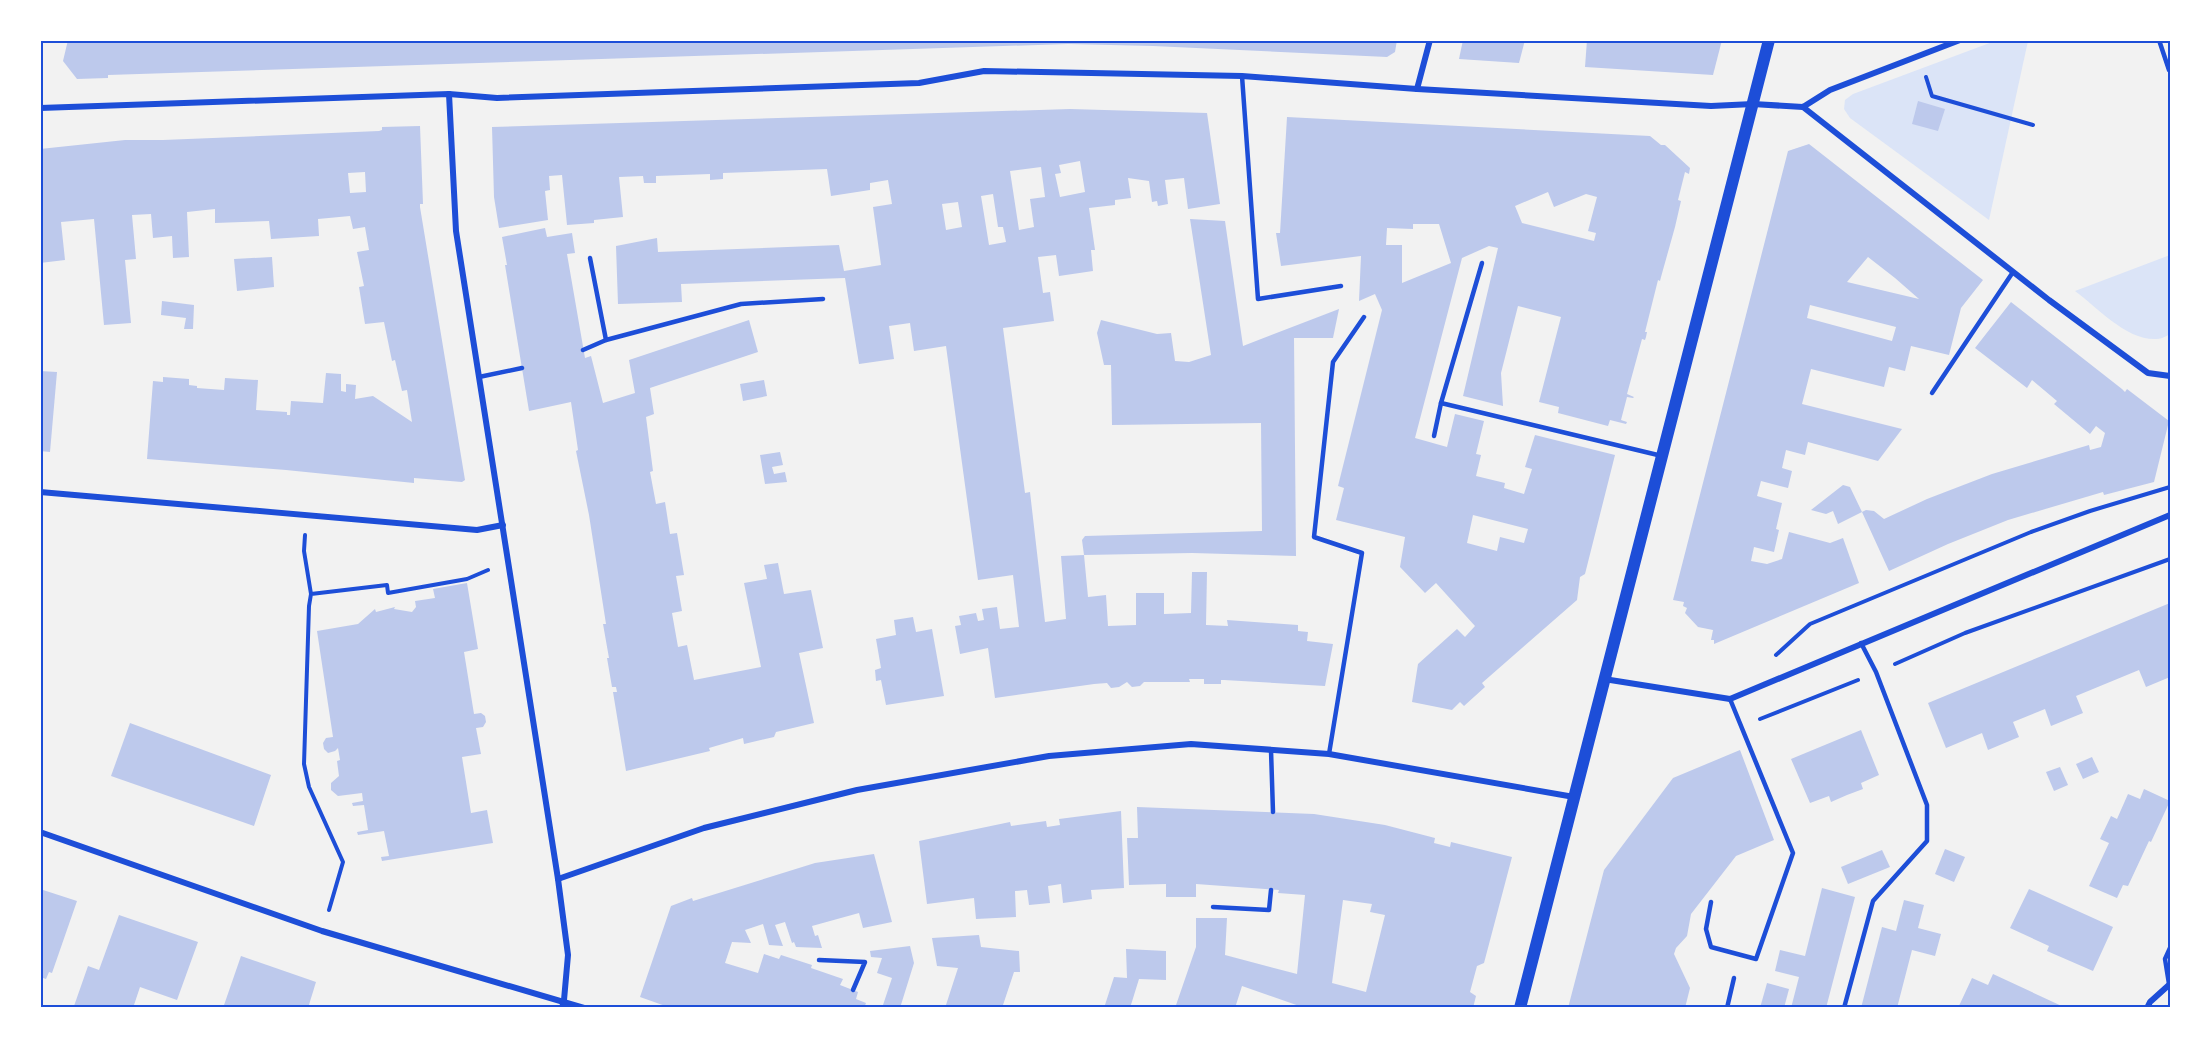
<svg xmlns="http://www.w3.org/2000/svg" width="2211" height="1048" viewBox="0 0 2211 1048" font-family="'Varela Round',sans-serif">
<rect width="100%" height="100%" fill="#f2f2f2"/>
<g fill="#dbe4f7">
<polygon points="1995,41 2028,41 1989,220 1850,118 1844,109 1845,100 1853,94"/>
<path d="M2170,255V334C2166,336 2162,339 2157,339C2127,341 2098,308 2075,291Z"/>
</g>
<g fill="#bdc9ec" fill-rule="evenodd">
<polygon points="68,40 1397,40 1395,52 1387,57 1153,46 1068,44 108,75 108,78 77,79 63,61"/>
<polygon points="1463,40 1525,40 1519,63 1459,59"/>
<polygon points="1587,40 1722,40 1713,75 1585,67"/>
<polygon points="1918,101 1945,109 1938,131 1912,124"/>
<path d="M1070,109L1207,113L1220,204L1188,209L1184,178L1165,180L1168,204L1158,206L1157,201L1152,202L1149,181L1128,178L1131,198L1115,200V205L1089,208L1095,250H1091L1093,271L1059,276L1056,255L1038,257L1043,293L1050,292L1054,321L1003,328L1025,493L1030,492L1045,622L1066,619L1061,556L1084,555L1088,597L1106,595L1108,626L1136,625V593H1164V614L1191,613L1192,572H1207L1206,625L1228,626L1227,620L1298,625V631L1308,632L1307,641L1333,644L1325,686L1224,680H1221V684H1204V679H1189L1190,682H1144L1140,686L1132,687L1127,682L1119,687L1111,688L1107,683L1094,684L995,698L988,648L960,654L955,626L961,625L959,616L976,613L978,621L984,620L982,609L997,607L1000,629L1019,627L1013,575L978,580L946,346L914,351L910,323L889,326L894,359L859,364L845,278L681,284L682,302L618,304L616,246L657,238L658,252L839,245L844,271L881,265L873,207L892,204L888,180L870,183V190L831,196L827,169L723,173V179L710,180V174L656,176V183H644L643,176L619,177L623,217L594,220V223L567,225L562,175L549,176L550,190L545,191L548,220L499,228L494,197L492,127ZM1080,161L1085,192L1060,197L1055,174L1061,173L1059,165ZM1041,167L1045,197L1030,199L1034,227L1019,230L1010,171ZM993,194L998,227H1003L1006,242L989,245L981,196ZM958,202L962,227L946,230L942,204Z"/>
<path d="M1287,117L1650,136L1661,145H1665L1690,168L1689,174L1685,172L1678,200L1681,201L1675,227L1661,277L1660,281L1658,280L1645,332H1647L1646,337L1645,340L1642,339L1627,394L1634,397L1633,398L1627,397L1621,420L1627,422L1626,424L1610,420L1608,426L1558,413L1559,407L1539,402L1561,317L1518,306L1501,373L1503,406L1463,396L1498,248L1489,246L1462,258L1415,438L1447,447L1455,414L1484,421L1476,454L1481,455L1476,476L1505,483L1504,488L1524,494L1532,469L1525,467L1535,435L1615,455L1585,574L1580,577L1577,600L1482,683L1485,687L1464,706L1460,702L1452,710L1412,702L1418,664L1457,629L1465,637L1475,626L1436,583L1425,593L1400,567L1405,537L1336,520L1344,488L1338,486L1382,310L1375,294L1359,301L1361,256L1281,266L1276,233H1280ZM1548,192L1554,207L1586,194L1597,197L1588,231L1596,233L1594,241L1522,223L1515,206ZM1413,224H1439L1451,263L1402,283V245H1386L1387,228L1413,229ZM1473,515L1528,529L1524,543L1500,537L1497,551L1467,543Z"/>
<path d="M420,126L423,204H420V207L465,480L462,482L414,478V483L286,470L147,459L153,381L163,382V377L189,379V385L197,386V388L224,390L225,378L258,380L256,410L287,412V415H290L291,401L323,403L326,373L341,374V391L346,392V384L356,385L355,399L373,396L412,422L407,390L402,391L395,360L392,361L384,322L365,324L359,287L364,286L357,252L369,250L365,227L353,229L350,216L318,219L319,236L271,239L269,221L215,223V209L187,212L189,257L173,258L172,236L153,238L151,214L132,215L136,259L125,260L131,323L104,325L94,219L61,222L65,260L40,263V149L125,140H163L379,131L382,130V127ZM365,172L366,192L350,193L348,173Z"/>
<path d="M1809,144L1983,280L1961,308L1949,355L1911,346L1905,371L1889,367L1884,387L1811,369L1802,404L1902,429L1878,461L1808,442L1805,455L1786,450L1782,468L1792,471L1788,488L1761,481L1757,496L1782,503L1776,529L1779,530L1774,552L1754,547L1751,561L1767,564L1782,559L1789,532L1830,543L1843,538L1859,583L1714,644V640H1711L1713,630L1698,627L1685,613L1687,608L1683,606L1684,602L1673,600L1788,151ZM1868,257L1895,278L1919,299L1847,282ZM1810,305L1896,327L1892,341L1807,318Z"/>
<polygon points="1190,219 1225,221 1243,346 1339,309 1333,338 1294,338 1296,556 1192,553 1084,555 1082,540 1085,536 1262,531 1261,423 1112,425 1111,365 1104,365 1097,333 1101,320 1157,334 1171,333 1175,361 1189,362 1211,355"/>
<polygon points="545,228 547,237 572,233 575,253 567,254 585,358 591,356 603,403 635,393 629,360 749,320 758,352 650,388 654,414 646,417 653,471 650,472 656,504 665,502 670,534 677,533 684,575 676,576 682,611 672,613 678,647 687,645 694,680 761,667 744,583 767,579 764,565 778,563 784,594 811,590 823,648 799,653 814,723 776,732 774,737 744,744 743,738 709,748 710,751 626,771 613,692 617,692 616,687 612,687 607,658 609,658 603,624 606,624 589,515 576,451 578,450 571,402 529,411 505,265 507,265 502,237"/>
<polygon points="272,257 274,287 237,291 234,259"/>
<polygon points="162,301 194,305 193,329 184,329 186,318 161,315"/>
<polygon points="2011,302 2122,389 2125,392 2127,389 2169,421 2154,482 2104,495 2103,492 2008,520 1948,544 1889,571 1862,512 1866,510 1874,511 1884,519 1927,499 1992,474 2089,445 2090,450 2101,447 2105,433 2096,426 2090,434 2054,404 2057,401 2032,380 2027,388 1975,348"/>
<polygon points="40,371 57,372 50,452 40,451"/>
<polygon points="764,380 767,396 743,401 740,384"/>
<polygon points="780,452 783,465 772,467 774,474 785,472 787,482 765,484 760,455"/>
<polygon points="1843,485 1850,487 1862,512 1838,524 1833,511 1826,514 1811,510"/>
<polygon points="467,583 478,649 464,652 474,714 481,713 485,716 486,722 483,727 476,728 481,754 462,757 471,813 487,810 493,843 382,861 381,857 389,856 384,831 358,835 357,832 368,830 364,805 353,806 352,803 363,801 362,793 338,796 331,790 331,783 339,776 337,761 340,760 338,748 335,751 328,753 324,749 323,743 326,738 333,737 317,631 358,624 375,609 376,612 395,607 394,609 412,612 416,607 415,601 435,598 433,589"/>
<polygon points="2170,603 2170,677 2146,687 2139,670 2076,696 2083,713 2051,726 2045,709 2013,722 2019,737 1988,750 1982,733 1946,748 1928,703"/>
<polygon points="913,617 916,632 932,629 944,696 886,705 881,680 876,681 875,670 881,668 876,639 896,635 894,620"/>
<polygon points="130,723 271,775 254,826 111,776"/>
<polygon points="1861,730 1879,775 1861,783 1863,789 1847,795 1831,802 1829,796 1810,803 1791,759"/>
<polygon points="1740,750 1774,840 1736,856 1691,914 1687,936 1676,948 1674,954 1690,988 1685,1008 1568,1008 1604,870 1673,778"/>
<polygon points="2092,757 2099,772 2083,779 2076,764"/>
<polygon points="2060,767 2068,785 2054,791 2046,772"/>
<polygon points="2144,789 2170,801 2151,842 2149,841 2128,886 2123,885 2117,898 2089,886 2109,843 2100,839 2111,816 2117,819 2128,794 2140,799"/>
<path d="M1137,807L1314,814L1385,825L1435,838L1434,843L1450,847L1451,842L1512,857L1484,963L1477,966L1470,992L1476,996L1473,1008H1305L1242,986L1235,1008H1175L1196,947V918H1227L1225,955L1297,974L1305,895L1278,893L1279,890L1196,884V897H1166V884L1129,885L1127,838H1138ZM1343,900L1372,904L1370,912L1385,915L1366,992L1332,983Z"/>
<polygon points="1121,811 1124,888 1091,890 1092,899 1063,903 1061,884 1048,886 1050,903 1029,905 1027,890 1015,891 1016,917 976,919 974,898 927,904 919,841 1010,822 1011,826 1046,821 1047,827 1060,825 1059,819"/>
<polygon points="1945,849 1965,857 1954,882 1935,874"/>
<polygon points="1882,850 1890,867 1848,884 1841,867"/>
<polygon points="874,854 892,922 863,928 859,913 812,926 815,936 818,935 822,948 796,947 794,942 792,943 785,922 775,925 783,946 769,945 763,924 745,930 751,943 732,942 725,963 758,973 764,954 779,959 781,955 812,965 811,968 843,979 840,985 858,992 856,999 866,1003 864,1008 671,1008 640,997 671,906 692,898 693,901 815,863"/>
<polygon points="1822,888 1855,897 1826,1008 1791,1008 1799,977 1775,971 1780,950 1805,956"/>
<polygon points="40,889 77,901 52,973 49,972 46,979 40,977"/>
<polygon points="2029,889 2113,927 2093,971 2047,951 2049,946 2010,928"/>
<polygon points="1904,900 1924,905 1918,928 1941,934 1935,956 1912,950 1897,1008 1861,1008 1882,927 1896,931"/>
<polygon points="119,915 198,942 177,1000 140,987 133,1008 117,1005 116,1008 74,1006 88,966 99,970"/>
<polygon points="979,935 981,947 1019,951 1020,972 1014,972 1002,1008 945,1008 958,968 937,966 932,938"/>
<polygon points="910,946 914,963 900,1008 882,1008 892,978 877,973 882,958 871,957 870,951"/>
<polygon points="1126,949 1166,951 1166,980 1139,979 1130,1008 1104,1008 1114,977 1127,978"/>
<polygon points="241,956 316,982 308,1008 223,1008"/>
<polygon points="1993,974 2066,1008 1958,1008 1972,978 1988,985"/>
<polygon points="1767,983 1789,989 1784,1008 1760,1008"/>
</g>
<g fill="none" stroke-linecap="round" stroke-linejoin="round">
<g stroke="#1d4ed8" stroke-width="4">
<polyline points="1926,77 1932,96 2033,125"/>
<polyline points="305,535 304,551 311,594"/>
<polyline points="1776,655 1810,624 2031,532 2090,511 2170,487"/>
<polyline points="1895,664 1965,633 2170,559"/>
<polyline points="1760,719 1858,680"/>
<polyline points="329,910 343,862 309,787 304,764 309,606 311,594 387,585 388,593 467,579 488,570"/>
</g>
<g stroke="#1d4ed8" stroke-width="4.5">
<polyline points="2159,40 2169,70"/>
<polyline points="1242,76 1258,299 1341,286"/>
<polyline points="590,258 606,340"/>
<polyline points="583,350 606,340 741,304 823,299"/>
<polyline points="479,377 522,368"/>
<polyline points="1932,393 2013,272"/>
<polyline points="1441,403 1662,456"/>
<polyline points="1434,436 1441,403 1482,263"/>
<polyline points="1271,750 1273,812"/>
<polyline points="1329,754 1362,553 1314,537 1333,362 1364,317"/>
<polyline points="1711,902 1706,929 1711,947 1756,959 1793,853 1730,699"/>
<polyline points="1213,907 1269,910 1271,890"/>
<polyline points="819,960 865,962 853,990"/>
<polyline points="2169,984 2165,959 2170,948"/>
<polyline points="1727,1008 1734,978"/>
<polyline points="1844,1008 1873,901 1927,841 1927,805 1876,672 1861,643"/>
</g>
<g stroke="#1d4ed8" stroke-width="6">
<polyline points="1417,89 1430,40"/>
<polyline points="449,94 456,231 558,879 568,955 564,1000 562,1008"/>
<polyline points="1803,107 2049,300 2148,373 2170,376"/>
<polyline points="40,108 449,94 497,98 919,83 984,71 1242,76 1417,89 1711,106 1753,104 1803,107 1830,90 1960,40"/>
<polyline points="40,492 477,530 503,525"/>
<polyline points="1604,679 1730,699 2170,515"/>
<polyline points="40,832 322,931 584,1008"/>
<polyline points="558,879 704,828 857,790 1049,756 1191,744 1329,754 1574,797"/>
<polyline points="2147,1008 2150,1002 2170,984"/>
</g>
<polyline stroke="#1d4ed8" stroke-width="12" points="1520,1008 1769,40"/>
</g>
<rect width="2211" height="1048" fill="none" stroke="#ffffff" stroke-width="84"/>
<rect x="42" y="42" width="2127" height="964" fill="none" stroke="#1d4ed8" stroke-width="2"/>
</svg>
